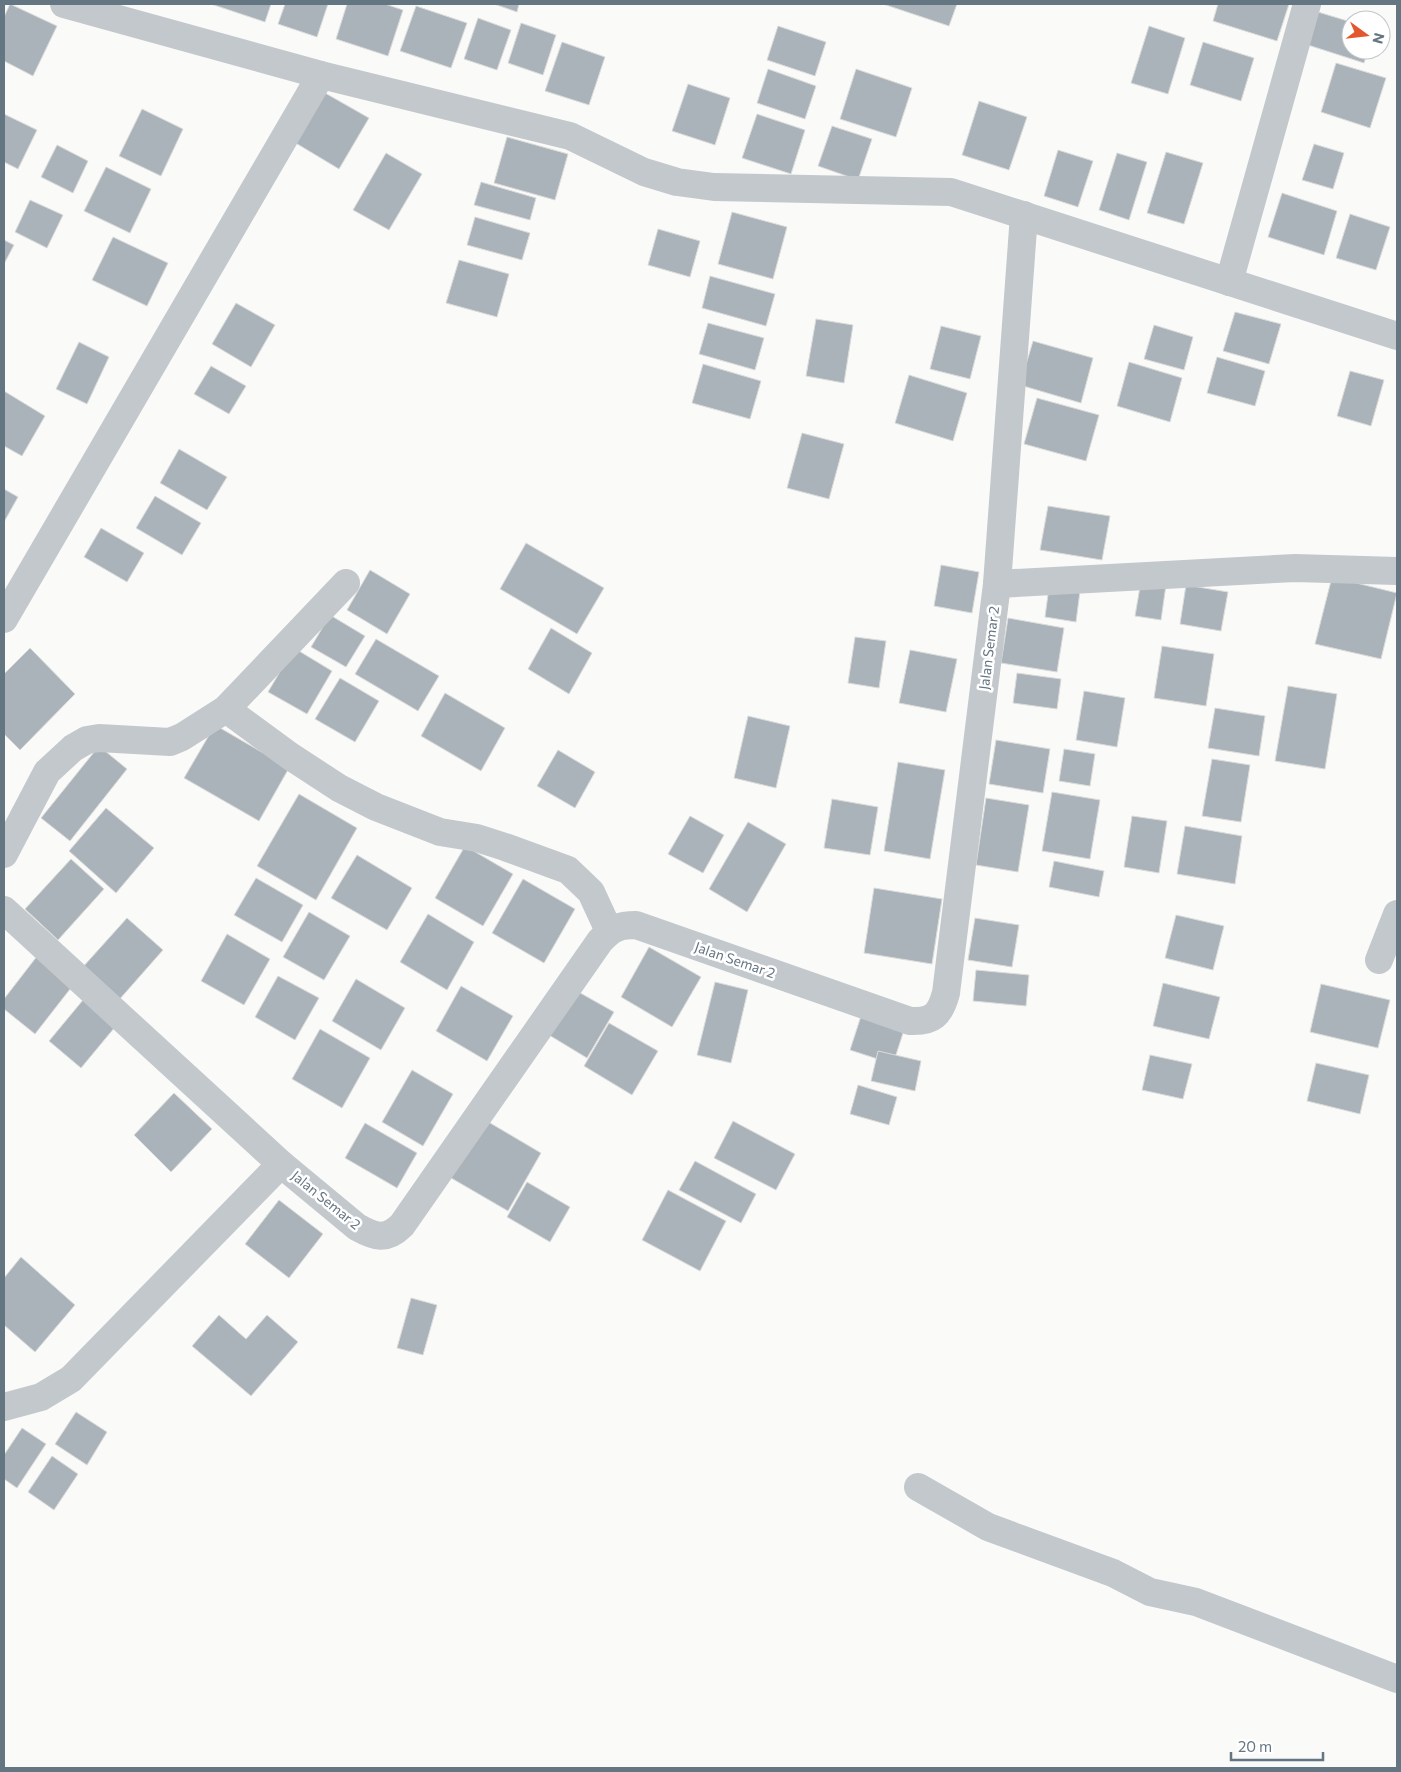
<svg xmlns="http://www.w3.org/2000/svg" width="1401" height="1772" viewBox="0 0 1401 1772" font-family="Commissioner,sans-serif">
<rect width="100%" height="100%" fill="#fafaf8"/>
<g fill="#aab3b9" stroke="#dcdcda">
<polygon points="10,4 57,26 33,76 4,61 4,17"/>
<polygon points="211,4 271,4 265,22"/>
<polygon points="285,4 328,4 317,37 278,24"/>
<polygon points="347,4 385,4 403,10 388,56 336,39"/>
<polygon points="494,4 519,4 517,12"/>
<polygon points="883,4 957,4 949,26"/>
<polygon points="1218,4 1289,4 1277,41 1213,21"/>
<polygon points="416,6 467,23 451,68 400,51"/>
<polygon points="1318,12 1351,22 1351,50 1368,50 1364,63 1308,45"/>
<polygon points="478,18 511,30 497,70 464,59"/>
<polygon points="521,23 556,35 543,75 508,63"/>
<polygon points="778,26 826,42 815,76 767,60"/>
<polygon points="1149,26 1185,38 1168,94 1131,83"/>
<polygon points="562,42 605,57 589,105 545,91"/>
<polygon points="1203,42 1254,58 1241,101 1190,85"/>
<polygon points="1336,63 1386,78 1370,128 1321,112"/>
<polygon points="768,69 816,86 805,119 757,103"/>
<polygon points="856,69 912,88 896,137 840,119"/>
<polygon points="688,84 730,98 715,145 672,131"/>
<polygon points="318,89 369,118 339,169 289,139"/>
<polygon points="979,101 1027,117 1009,170 962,155"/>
<polygon points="142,109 183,129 161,176 119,156"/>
<polygon points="4,114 37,130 18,169 4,162"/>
<polygon points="757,114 805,130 791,174 742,158"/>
<polygon points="832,126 872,139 858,180 818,166"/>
<polygon points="507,137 568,154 555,200 494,183"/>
<polygon points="1314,144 1344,153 1333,189 1302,180"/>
<polygon points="57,145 88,161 73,193 41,177"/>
<polygon points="1058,150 1093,161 1078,207 1044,196"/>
<polygon points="1166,152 1203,163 1184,224 1147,213"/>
<polygon points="386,153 422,174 389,230 353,210"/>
<polygon points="1117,153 1147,162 1129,220 1099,210"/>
<polygon points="106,167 151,189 130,233 84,211"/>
<polygon points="481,182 536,198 530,220 474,205"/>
<polygon points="1282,193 1337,211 1324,255 1268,237"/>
<polygon points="30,200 63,215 47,248 15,232"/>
<polygon points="732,212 787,227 773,279 718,264"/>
<polygon points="1350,214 1390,227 1376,270 1336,258"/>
<polygon points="475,217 530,233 522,260 467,245"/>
<polygon points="658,229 700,241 690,277 648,265"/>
<polygon points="113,237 168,263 147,306 92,280"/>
<polygon points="4,240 14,245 4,264"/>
<polygon points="459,260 509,274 497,317 446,303"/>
<polygon points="710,276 775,294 766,326 702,308"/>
<polygon points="236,303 275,325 251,367 212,344"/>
<polygon points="1235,312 1281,324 1269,364 1223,351"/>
<polygon points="816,319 853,325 844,383 806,376"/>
<polygon points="708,323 764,338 755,370 699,354"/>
<polygon points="1154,325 1193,337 1184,370 1144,359"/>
<polygon points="941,326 981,336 970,379 930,369"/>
<polygon points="1033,341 1093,358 1081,403 1020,385"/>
<polygon points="79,342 109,357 87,404 56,389"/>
<polygon points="1217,357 1265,371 1255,406 1207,393"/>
<polygon points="1129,362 1182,378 1170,422 1117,406"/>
<polygon points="703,364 761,381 750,419 692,403"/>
<polygon points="211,366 246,386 229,414 194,394"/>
<polygon points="1350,371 1384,380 1371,426 1337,416"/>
<polygon points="909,375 967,393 953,441 895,423"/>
<polygon points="4,391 45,416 22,456 4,446"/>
<polygon points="1037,398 1099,415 1086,461 1024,444"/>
<polygon points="802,433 844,444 829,499 787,488"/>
<polygon points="179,449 227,477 207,510 160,483"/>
<polygon points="4,489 18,497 4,522"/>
<polygon points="155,496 201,523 182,555 136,528"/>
<polygon points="1048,506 1110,516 1102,560 1040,550"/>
<polygon points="101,528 144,553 127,582 84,557"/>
<polygon points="526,543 604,588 577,634 500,589"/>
<polygon points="941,565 979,572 972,613 934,606"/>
<polygon points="370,570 410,594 387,634 347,610"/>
<polygon points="1332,577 1397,593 1381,659 1315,644"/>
<polygon points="1141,581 1166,585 1161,620 1135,616"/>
<polygon points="1186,585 1228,592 1221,631 1180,624"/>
<polygon points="1049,587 1080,591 1076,622 1045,617"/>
<polygon points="330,615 365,636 346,667 311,647"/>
<polygon points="1008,618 1064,628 1057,672 1001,663"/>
<polygon points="551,628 592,653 569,694 528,669"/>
<polygon points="855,637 886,641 879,688 848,683"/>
<polygon points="376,639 439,676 418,711 355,674"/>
<polygon points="1162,646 1214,654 1206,706 1154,698"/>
<polygon points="30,648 75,694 20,750 4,734 4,674"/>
<polygon points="294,648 332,671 307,714 268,692"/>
<polygon points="910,650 957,659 946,712 899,703"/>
<polygon points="1017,673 1061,679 1057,709 1013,703"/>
<polygon points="340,678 379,701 355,742 315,719"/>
<polygon points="1288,686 1337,694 1325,769 1275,761"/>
<polygon points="1084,691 1125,698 1117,747 1076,740"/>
<polygon points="445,693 505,728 481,771 421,736"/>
<polygon points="1215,708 1265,716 1259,756 1208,748"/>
<polygon points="748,716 790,726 776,788 734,778"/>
<polygon points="215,725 289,768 259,821 184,778"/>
<polygon points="996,740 1050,749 1043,793 989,784"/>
<polygon points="99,746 127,769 70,841 41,818"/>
<polygon points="1064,749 1095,754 1090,786 1059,781"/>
<polygon points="558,750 595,772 575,808 537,786"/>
<polygon points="1212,759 1250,765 1241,822 1202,816"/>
<polygon points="898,762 945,770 930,859 884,851"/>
<polygon points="1052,792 1100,800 1090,859 1042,851"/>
<polygon points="299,794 357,828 316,900 257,866"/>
<polygon points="986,798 1029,805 1018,872 976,865"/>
<polygon points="832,799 878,807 870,855 824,848"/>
<polygon points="106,808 154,848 116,893 69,851"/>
<polygon points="690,816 724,835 703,873 668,854"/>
<polygon points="1132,816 1167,821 1159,873 1124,867"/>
<polygon points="748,822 786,844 747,912 709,889"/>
<polygon points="1185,826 1242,836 1235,884 1177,874"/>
<polygon points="465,846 513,874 483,926 435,898"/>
<polygon points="357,855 412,888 387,930 331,898"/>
<polygon points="71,859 104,889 58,940 25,909"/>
<polygon points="1054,861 1104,871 1099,897 1049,887"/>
<polygon points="256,878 303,905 282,942 234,915"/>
<polygon points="523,879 575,909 544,963 492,933"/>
<polygon points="874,888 942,899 932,964 864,953"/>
<polygon points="309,912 350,936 324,980 283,957"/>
<polygon points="428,914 474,942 447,990 400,962"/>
<polygon points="1176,915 1224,926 1213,970 1165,958"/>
<polygon points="127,918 163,950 118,1001 82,968"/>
<polygon points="975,918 1019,925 1012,967 968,960"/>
<polygon points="227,934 270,959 244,1005 201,981"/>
<polygon points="649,947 701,977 672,1027 621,997"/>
<polygon points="38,955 74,984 35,1034 4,1009 4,999"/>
<polygon points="976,970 1029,975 1026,1006 973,1001"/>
<polygon points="278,976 319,998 295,1040 255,1017"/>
<polygon points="356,979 405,1008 381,1050 332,1021"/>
<polygon points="715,982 748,990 731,1063 697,1055"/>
<polygon points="1163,983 1220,997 1209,1039 1153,1026"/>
<polygon points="1321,984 1390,1000 1378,1048 1310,1032"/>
<polygon points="461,986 513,1016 487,1061 436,1031"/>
<polygon points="575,990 614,1012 587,1058 549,1035"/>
<polygon points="83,1000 115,1027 81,1068 49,1041"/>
<polygon points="862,1013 905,1027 893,1064 850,1050"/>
<polygon points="609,1023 658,1051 632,1095 584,1066"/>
<polygon points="320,1029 370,1058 342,1108 292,1079"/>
<polygon points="878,1051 921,1061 915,1091 871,1081"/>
<polygon points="1150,1055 1192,1064 1183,1099 1142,1090"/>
<polygon points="1316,1063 1369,1075 1360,1114 1307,1101"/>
<polygon points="412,1070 453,1094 423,1146 382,1122"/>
<polygon points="858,1085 897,1097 889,1125 850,1114"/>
<polygon points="174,1093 212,1129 171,1172 134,1135"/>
<polygon points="480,1117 541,1153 508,1211 446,1175"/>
<polygon points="733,1121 795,1154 776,1190 714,1158"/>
<polygon points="365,1123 417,1153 397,1188 345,1158"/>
<polygon points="695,1161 756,1194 741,1223 679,1190"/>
<polygon points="527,1182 570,1207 550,1242 507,1217"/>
<polygon points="668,1190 726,1221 700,1271 642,1240"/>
<polygon points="279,1200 323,1234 289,1278 245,1244"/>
<polygon points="21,1257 75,1305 35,1352 4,1325 4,1278"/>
<polygon points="411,1298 437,1305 423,1355 397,1348"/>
<polygon points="219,1315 246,1339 267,1315 298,1342 251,1396 192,1346"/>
<polygon points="76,1412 107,1432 87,1465 55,1444"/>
<polygon points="22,1428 46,1444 17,1488 4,1479 4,1455"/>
<polygon points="52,1456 78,1474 54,1510 28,1492"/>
</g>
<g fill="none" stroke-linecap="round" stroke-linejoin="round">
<g stroke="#c3c8cc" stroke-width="28">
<polyline points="64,4 321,75 570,136 644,172 677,182 714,187 951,192 1397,336"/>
<polyline points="1229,282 1307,4"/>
<polyline points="997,584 1295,568 1397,571"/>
<polyline points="4,619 321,75"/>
<polyline points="226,709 290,756 339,788 376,807 440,832 477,838 505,847 568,870 591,892 609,931"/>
<polyline points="4,854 47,772 73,748 87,740 99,738 170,742 182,737 226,709 346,583"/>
<path d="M4,910L281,1164L357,1227C375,1237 386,1241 402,1225L600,941C612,928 619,925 636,925L910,1021C933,1022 940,1015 946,993L997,584L1024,215"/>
<polyline points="1379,960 1397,914"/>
<polyline points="4,1407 41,1397 71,1379 281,1164"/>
<polyline points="918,1487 988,1527 1113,1573 1150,1592 1196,1602 1397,1679"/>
</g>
</g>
<g text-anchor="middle" stroke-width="5" stroke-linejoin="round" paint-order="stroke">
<g font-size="14" fill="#657683" stroke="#fff">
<text transform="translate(989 648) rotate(-83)" y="5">Jalan Semar 2</text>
<text transform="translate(735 960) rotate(19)" y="5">Jalan Semar 2</text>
<text transform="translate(326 1200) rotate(39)" y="5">Jalan Semar 2</text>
</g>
</g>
<rect width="1401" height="1772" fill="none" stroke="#657683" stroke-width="10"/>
<g transform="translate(1366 35) rotate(105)"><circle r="24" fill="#ffffff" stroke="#c1c8cd"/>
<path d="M0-4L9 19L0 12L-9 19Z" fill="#e4572e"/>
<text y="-8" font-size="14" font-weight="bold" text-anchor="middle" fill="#657683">N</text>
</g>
<path d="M1231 1752v8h92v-8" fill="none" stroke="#657683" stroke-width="2.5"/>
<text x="1238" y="1752" font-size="15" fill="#657683" stroke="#ffffff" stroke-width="4" paint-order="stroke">20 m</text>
</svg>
